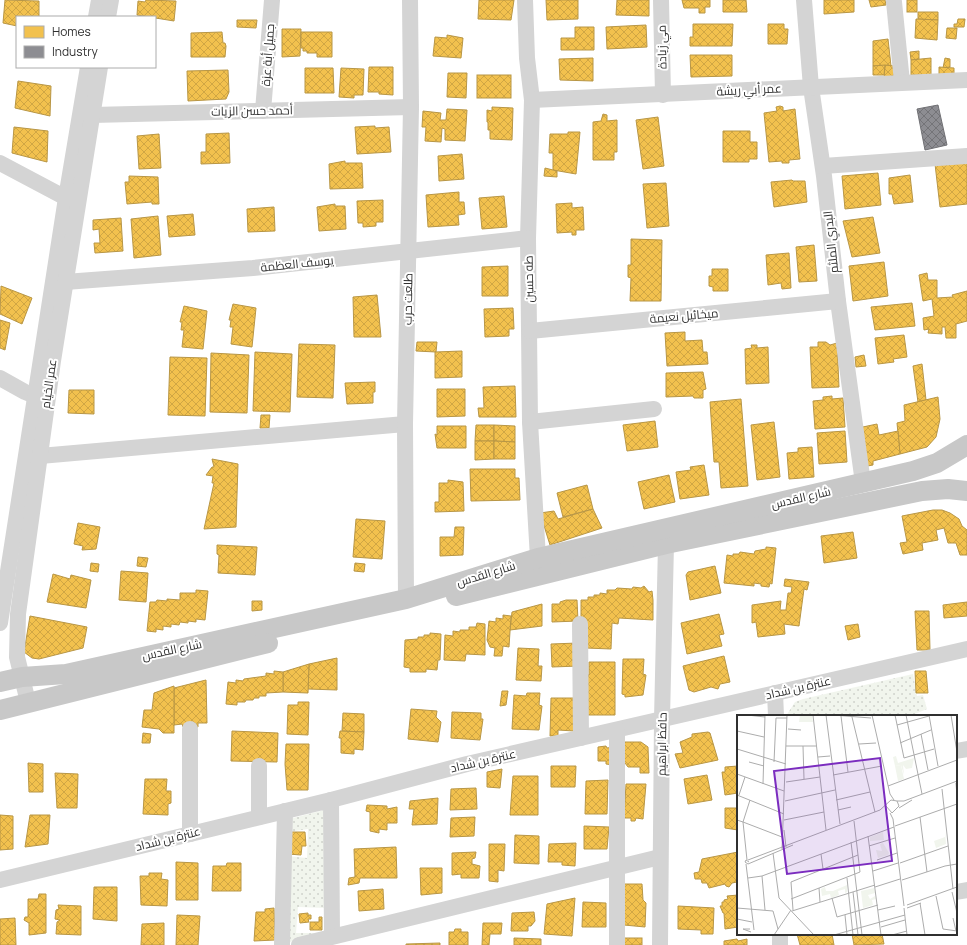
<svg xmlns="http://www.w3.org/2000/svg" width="967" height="945" viewBox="0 0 967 945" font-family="Manrope,Cairo,sans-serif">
<defs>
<pattern id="garden-dots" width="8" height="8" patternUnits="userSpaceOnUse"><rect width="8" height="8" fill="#f1f5ed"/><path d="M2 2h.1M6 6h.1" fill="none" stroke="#cfd2cc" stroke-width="1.8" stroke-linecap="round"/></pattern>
<pattern id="homes-cross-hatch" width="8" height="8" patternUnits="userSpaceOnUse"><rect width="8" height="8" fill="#f2c14e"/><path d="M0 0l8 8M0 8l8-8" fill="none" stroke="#d0a644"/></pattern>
<pattern id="industry-cross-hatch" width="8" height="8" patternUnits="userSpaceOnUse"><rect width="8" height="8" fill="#8d8d92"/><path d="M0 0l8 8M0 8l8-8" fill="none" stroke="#747478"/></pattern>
</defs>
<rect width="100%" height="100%" fill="#fff"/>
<g fill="url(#garden-dots)">
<polygon points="913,674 917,696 923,695 927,709 910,716 786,716 795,702 803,699"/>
<polygon points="328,809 326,908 298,907 296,933 322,933 286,943 287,856 307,858 308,829 289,832 289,819"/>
</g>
<g fill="url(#homes-cross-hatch)" stroke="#b89645">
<polygon points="5,0 39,1 39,17 17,17 17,26 3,23"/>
<polygon points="146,0 176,1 174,21 137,15 138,1 145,2"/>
<polygon points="479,0 514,0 511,20 478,19"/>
<polygon points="546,0 578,0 578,19 547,20"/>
<polygon points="617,0 649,0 649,16 616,15"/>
<polygon points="682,0 710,0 710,7 705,7 705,13 699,13 699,8 684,8"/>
<polygon points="723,0 746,0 747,12 723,12"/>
<polygon points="824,0 854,0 854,12 824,14"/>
<polygon points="869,0 885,0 886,5 871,7"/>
<rect x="907" y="0" width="10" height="12"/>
<polygon points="918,12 938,12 938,20 918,19"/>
<polygon points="916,19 938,20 937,40 915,38"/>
<polygon points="958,19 965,19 964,27 954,27 954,24 957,24"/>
<polygon points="237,20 257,20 256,28 237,27"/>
<polygon points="693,24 733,24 732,46 690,46 690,37 693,37"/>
<polygon points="768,24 784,24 784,29 788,29 787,44 768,44"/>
<polygon points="646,25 647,47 607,49 606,27"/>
<polygon points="575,27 594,27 594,50 561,50 561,38 575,38"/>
<polygon points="947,28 957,28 956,39 946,38"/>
<polygon points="282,29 301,29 300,56 282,57"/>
<polygon points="222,32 223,43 225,43 226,46 225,57 191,57 191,33"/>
<polygon points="301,32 332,32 332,57 317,57 317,53 307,53 307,51 303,51 303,48 301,48"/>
<polygon points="447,35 463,38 461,58 433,56 435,37 447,38"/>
<polygon points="888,39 891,66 873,66 873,41"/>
<polygon points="919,51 919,59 911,60 910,52"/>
<polygon points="690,55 732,55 732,76 691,77"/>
<polygon points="593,58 593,81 560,80 559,59"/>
<polygon points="931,58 931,75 911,75 911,60"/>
<polygon points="945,58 950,59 950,67 943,68"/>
<polygon points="885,65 894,66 894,80 884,80"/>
<polygon points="885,65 884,75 873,75 873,66"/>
<polygon points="369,67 393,67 393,95 379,94 379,92 368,92"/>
<polygon points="939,67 954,68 954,75 939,75"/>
<polygon points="305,68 333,68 334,93 305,93"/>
<polygon points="341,68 364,69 363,95 354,95 354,98 339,97"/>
<polygon points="228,70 229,92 226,99 188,101 187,71"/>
<polygon points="448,73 467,73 466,98 447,97"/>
<rect x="477" y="75" width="34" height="23"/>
<polygon points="18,81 51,86 50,116 15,108"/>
<polygon points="780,106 783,107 783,111 795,109 800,159 789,160 789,163 782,163 782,161 769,162 764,113 777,111 776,107"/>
<polygon points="492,107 513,108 512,140 490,139 490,130 488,130 488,122 487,122 487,110 492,111"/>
<polygon points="447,109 467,110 465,141 445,140 445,129 442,128 441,142 425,141 426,127 422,127 423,111 441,113 440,120 446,120"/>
<polygon points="603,114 607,115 607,121 617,120 617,152 614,152 614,160 593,160 593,122 601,121"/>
<polygon points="658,117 664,166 643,169 636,120"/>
<polygon points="375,126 375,128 389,127 391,152 357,154 355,127"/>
<polygon points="14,127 48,131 47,162 12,153"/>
<polygon points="723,131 750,131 750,142 757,142 757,159 749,159 749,162 723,162"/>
<polygon points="568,132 580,132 576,174 553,170 553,153 549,153 550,134 568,134"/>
<polygon points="229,133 230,163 201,164 201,152 206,152 206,134"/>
<polygon points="159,134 161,168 139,169 137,136"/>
<polygon points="462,154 464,179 439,181 438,156"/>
<polygon points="967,160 967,204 940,207 935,164"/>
<polygon points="345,161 345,163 362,163 363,188 330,189 329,164"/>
<polygon points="545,168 557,171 557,177 544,176"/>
<polygon points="878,173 881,205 845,209 842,176"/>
<polygon points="910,175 913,202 894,204 892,194 889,194 889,178"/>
<polygon points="129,176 158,177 159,204 152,204 152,202 127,204 125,182 129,182"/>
<polygon points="792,180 793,181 805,181 807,202 774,207 771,182"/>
<polygon points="666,183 669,226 647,228 643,184"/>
<polygon points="459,192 459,202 464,202 465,214 458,215 459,225 428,227 426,195"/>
<polygon points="504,196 507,227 482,229 479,198"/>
<polygon points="383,200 383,222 376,222 376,226 363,227 363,223 358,223 357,201"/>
<polygon points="572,203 572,208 583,207 584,230 576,230 576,235 572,235 572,232 557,233 556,204"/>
<polygon points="335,204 335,206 345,206 346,229 319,231 317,207"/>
<polygon points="274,207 275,231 248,232 247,209"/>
<polygon points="193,214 195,235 169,237 167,216"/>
<polygon points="158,216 161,255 134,258 131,219"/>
<polygon points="873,217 880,253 852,257 843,221"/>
<polygon points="121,218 123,251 95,253 94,243 100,243 99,229 93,230 93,220"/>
<polygon points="631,239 662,240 661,301 630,301 631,278 628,277 628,265 631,265"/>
<polygon points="814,245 817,281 799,282 796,247"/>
<polygon points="789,253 791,288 782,289 781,283 768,285 766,255"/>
<polygon points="884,262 888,296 853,301 849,266"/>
<polygon points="508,266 508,296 482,296 482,267"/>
<polygon points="712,269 728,269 728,291 713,291 713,287 709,286 709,276 712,276"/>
<polygon points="927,273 928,280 937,280 937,298 953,297 952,295 967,291 967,321 956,324 956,338 946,338 945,327 942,327 942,334 928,333 929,329 924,330 923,318 934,316 932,299 923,301 919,275"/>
<polygon points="1,286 32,298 22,324 0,314"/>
<polygon points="377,295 381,337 354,337 353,297"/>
<polygon points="912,303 915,326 875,330 871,307"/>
<polygon points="233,304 256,308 252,347 231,344 233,327 230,327 231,320 229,320"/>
<polygon points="184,306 207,311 203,349 182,347 184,330 181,330 182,322 180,322"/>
<polygon points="513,308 514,329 509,329 509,336 485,337 484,309"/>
<polygon points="0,320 10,323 5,350 0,348"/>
<polygon points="685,332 685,341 702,340 703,352 707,352 708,364 667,366 665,333"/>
<polygon points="904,335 907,357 893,359 894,362 878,364 875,338"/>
<polygon points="417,342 437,342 436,352 416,351"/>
<polygon points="818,342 826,342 830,345 837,343 839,387 812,388 810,347 818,347"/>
<polygon points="299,344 335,345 333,398 297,397"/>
<polygon points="751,345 757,345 757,348 768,347 769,383 746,384 745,349 752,348"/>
<polygon points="462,351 462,377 435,378 435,352"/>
<polygon points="255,352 292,354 290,412 253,411"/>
<polygon points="211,353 249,355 247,413 210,412"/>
<polygon points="864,355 866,366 856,367 855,357"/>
<polygon points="170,357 207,358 205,416 168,415"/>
<polygon points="922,364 926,400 918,402 913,366"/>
<polygon points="703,372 706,389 703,390 703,398 694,398 693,396 666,397 666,373"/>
<polygon points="375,382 375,392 373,392 373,403 347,404 345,383"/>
<polygon points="515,386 516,417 479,417 478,408 484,408 483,387"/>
<polygon points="437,389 465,389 465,416 437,417"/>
<polygon points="69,390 94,390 94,414 68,413"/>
<polygon points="832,396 832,399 843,398 845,427 815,429 813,401 823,400 823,397"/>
<polygon points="938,397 940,419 936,437 927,447 900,454 897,423 905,421 904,405"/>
<polygon points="741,399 748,486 721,488 719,462 714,462 710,402"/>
<polygon points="261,415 270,415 269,428 260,428"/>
<polygon points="655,421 658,447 627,451 623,425"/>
<polygon points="774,422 780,477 757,480 751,425"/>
<polygon points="877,424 879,435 898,431 900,454 873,461 873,465 862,467 858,428"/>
<polygon points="476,425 494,425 494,441 475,441"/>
<polygon points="494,425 515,426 515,442 494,441"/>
<polygon points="437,426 466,426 466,448 437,448 435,434 437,435"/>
<polygon points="845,431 847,462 819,464 817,433"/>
<polygon points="475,441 494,441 494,459 475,460"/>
<polygon points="494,441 515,442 515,459 494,459"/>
<polygon points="812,447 814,477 789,479 787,453 798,452 798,448"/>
<polygon points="212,459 238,464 236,527 204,529 214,483 212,483 213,476 206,475 212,467 214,467"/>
<polygon points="704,465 709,495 680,499 676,472 691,470 690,467"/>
<polygon points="470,469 515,469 515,478 519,478 520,500 471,501"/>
<polygon points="669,475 675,502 644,509 638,482"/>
<polygon points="448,480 463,482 464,511 435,512 435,502 439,502 439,483 448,483"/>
<polygon points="587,485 593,509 563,517 557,493"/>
<polygon points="593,509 602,528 550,545 540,513 554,511 558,519"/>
<polygon points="933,510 942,510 950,513 959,519 962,526 967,530 967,555 960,555 956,543 948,543 944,528 936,530 938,540 922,543 923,550 903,554 900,543 907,542 902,516"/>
<polygon points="356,519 385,521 382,559 353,557"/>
<polygon points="78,523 100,527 96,549 82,550 83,546 74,544"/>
<polygon points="455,527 464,527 463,555 440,556 440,537 454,537"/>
<polygon points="853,532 857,558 824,563 821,536"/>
<polygon points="217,545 257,547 255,575 218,573 219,555 217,554"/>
<polygon points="766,547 776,548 772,584 770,583 769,587 761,586 761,584 754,583 754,586 724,583 727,555 733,556 733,554 739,554 740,552 754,554 755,551 766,549"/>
<polygon points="138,557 148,558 146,567 137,566"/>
<polygon points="91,563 99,564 98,572 90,571"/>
<polygon points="355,563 365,564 364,572 354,571"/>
<polygon points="715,566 721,593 690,600 686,575 688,572"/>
<polygon points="121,571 148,573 146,602 119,600"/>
<polygon points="53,574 70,579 71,575 91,580 86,608 47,602"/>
<polygon points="785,579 809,582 807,590 804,589 799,626 784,624 785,634 758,637 756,622 752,623 752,605 781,601 780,610 786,610 788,593 791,593 792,587 784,586"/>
<polygon points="644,586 649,592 652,591 653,600 653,620 619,618 618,624 612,623 611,649 586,648 581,620 581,600 588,600 588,597 594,597 594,595 600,595 600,593 607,594 607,590 615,590 617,588 632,589 633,587 641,588"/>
<polygon points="196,590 208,591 205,620 196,619 196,622 188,621 188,623 180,622 179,625 171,624 171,627 163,626 163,630 156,629 156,632 147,631 150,602 156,602 157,600 167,601 167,599 180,600 180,593 196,593"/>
<polygon points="566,600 577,600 578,621 552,622 552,604 560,604 560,602"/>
<polygon points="252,601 262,601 262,610 252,611"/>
<polygon points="967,602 967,616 944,618 943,605"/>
<polygon points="542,604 542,626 510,630 512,612"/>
<polygon points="915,611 929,611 930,650 917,650"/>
<polygon points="719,614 724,634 719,635 722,646 687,654 681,623"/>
<polygon points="503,615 511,616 509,647 503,646 502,656 494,656 495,648 490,647 487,640 489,621 496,622 496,618 503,619"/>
<polygon points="30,616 87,627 83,648 39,659 32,658 24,652"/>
<polygon points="477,623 485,624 485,655 466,654 465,661 444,660 445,635 453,636 453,631 460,632 460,630 469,630 469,627 476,627"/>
<polygon points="858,624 860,637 848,640 845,626"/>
<polygon points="430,633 441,634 440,660 438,660 437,670 426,669 426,672 410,672 410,668 404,667 405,640 418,639 418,637 424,637 424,635 430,635"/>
<polygon points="578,643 579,666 552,667 551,644"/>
<polygon points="518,648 539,649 538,666 542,666 541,681 516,680"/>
<polygon points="724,656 730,682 720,684 718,689 711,687 694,692 689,690 683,666"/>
<polygon points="337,658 337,690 308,689 309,664"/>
<polygon points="623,659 644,659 643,674 646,675 643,695 625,697 625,695 622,694"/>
<polygon points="589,662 615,662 615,715 586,715 586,675 589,675"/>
<polygon points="309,664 308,693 283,692 283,672"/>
<polygon points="274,671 283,672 283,692 266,693 266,696 259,696 259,698 254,698 253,700 246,700 245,702 237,702 237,705 226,704 228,682 236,683 236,680 243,681 244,679 266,676 266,673 274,674"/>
<polygon points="915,671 926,671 928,693 916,693"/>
<polygon points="206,680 207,723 198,723 198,727 183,727 182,724 174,725 174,688"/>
<polygon points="174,686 174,733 163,733 159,729 142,727 144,710 152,710 154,693"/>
<polygon points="502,691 508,691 506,705 500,706"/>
<polygon points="527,693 540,693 539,705 542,706 539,730 512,729 514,695 526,696"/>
<polygon points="551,698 575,698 574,731 558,730 558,736 550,736"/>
<polygon points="298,702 309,702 308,735 287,734 288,705 298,705"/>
<polygon points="411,709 437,711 436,717 441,722 438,742 408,739"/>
<polygon points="452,712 481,713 481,719 483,719 480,740 451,738"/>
<polygon points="343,713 364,714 364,732 342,731"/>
<polygon points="232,731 278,733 277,762 231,761"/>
<polygon points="340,731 364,732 363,750 354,749 354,754 341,753 341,738 339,738"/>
<polygon points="708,732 710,733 718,760 680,768 675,754 683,753 680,742 692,737 692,734"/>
<polygon points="143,733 151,734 150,743 142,743"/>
<polygon points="619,742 641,742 648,747 649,773 640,773 640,767 628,767 625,763 619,764"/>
<polygon points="286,744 309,744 308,790 287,790 285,764"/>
<polygon points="606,746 607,748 614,747 613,765 606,764 606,761 598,761 598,747"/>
<polygon points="28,763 43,764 43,792 29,792"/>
<polygon points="551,766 576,766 575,787 551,787"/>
<polygon points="738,766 738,793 725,795 722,772 725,772 725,767"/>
<polygon points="502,769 500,788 487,787 487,772"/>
<polygon points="55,773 78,774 77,808 57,808"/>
<polygon points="707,775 712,800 688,804 684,779"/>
<polygon points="513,776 538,776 538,815 510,815"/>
<polygon points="145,779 167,779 166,791 171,791 171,803 168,804 168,815 143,814"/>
<polygon points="608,780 607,814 585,814 586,781"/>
<polygon points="626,784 646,784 643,819 636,818 635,821 631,821 631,818 624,818"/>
<polygon points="476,788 477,809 450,810 451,789"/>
<polygon points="438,798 437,824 412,825 414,809 409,809 410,801"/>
<polygon points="367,805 387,806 387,809 397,807 397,823 387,823 387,830 379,829 379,833 370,831 370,812 366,811"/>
<polygon points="725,808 738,808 738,830 725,828"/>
<polygon points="0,815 13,816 13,849 0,850"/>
<polygon points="30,815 50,815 48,844 25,847"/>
<polygon points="475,817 474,836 450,837 451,818"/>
<polygon points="584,826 609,827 607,849 584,849"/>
<polygon points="289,832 305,832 306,846 302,846 301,855 288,854"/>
<polygon points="515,835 539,836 539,864 514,863"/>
<polygon points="576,843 575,866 562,865 562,862 548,862 549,844"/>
<polygon points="489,844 505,844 504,871 498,870 498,882 489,881"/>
<polygon points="396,847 397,878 360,878 359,883 348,885 349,878 355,877 354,849"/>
<polygon points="476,852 475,858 472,859 472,864 480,866 479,878 461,878 461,874 452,875 452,853"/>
<polygon points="738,852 737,882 732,883 729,887 726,886 725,884 709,888 707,883 702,883 701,879 695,879 694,873 699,872 702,859"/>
<polygon points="176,862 198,863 198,900 176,900"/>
<polygon points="227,863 241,863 241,891 212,891 213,866 226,866"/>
<polygon points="420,868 442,868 442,893 421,895"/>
<polygon points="149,873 162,873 161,879 168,880 167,906 141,905 140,876 149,876"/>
<polygon points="623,884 642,884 643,900 646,903 645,927 624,925"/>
<polygon points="94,887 117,887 117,921 93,919"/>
<polygon points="383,889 384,909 359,911 358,891"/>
<polygon points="39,894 46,894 46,933 29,935 29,923 24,920 25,917 28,917 28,899 38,899"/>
<polygon points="738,895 738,927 725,929 724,913 723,913 720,906 722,906 722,902 724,902 724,900 728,899 727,896"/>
<polygon points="575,898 572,936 544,934 547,904"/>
<polygon points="583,902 606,903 606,927 582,927"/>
<polygon points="58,905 81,906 81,935 56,934 57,922 60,920 55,919 56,910 59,909"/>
<polygon points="678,906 714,908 713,934 701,934 701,930 678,929"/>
<polygon points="274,908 275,940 254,941 256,912 265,912 265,909"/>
<polygon points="534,912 535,921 531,926 528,926 528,931 511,931 512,913"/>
<polygon points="308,913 308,915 311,915 311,919 308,919 309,922 300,923 299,914"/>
<polygon points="177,915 200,916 198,945 176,945"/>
<polygon points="319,917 322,917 322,930 310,930 310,922 319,922"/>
<polygon points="15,918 16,945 0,945 0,919"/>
<polygon points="164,923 164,945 141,945 142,924"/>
<polygon points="483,923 502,923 501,934 490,934 489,945 482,945"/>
<polygon points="455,929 461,929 461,932 468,932 468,945 449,945 449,932 454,932"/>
<polygon points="797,934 832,934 834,945 800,945"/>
<polygon points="852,934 882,934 884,944 854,945"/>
<polygon points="514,938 541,939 541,945 514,945"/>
<rect x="623" y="938" width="19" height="7"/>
<polygon points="737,939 738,941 747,939 747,945 724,945 724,941"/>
<polygon points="440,943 440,945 406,945 406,944"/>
</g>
<polygon fill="url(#industry-cross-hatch)" stroke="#717175" points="938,105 947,145 925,150 917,109"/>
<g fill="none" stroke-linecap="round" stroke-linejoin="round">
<g stroke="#d4d4d4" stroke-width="16">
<polyline points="525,0 527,58 532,100 528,238 530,422 538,558"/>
<polyline points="661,0 663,95"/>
<polyline points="804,0 811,87 824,176 838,301 863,483"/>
<polyline points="894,2 902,82"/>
<polyline points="96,17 99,0"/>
<polyline points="108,17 111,0"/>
<polyline points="532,100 967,80"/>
<polyline points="263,111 272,0"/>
<polyline points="92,115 411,107"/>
<polyline points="0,163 66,198"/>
<polyline points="823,166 967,156"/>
<polyline points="65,282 253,268 528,238"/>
<polyline points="530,331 838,301"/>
<polyline points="0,378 25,392 44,400"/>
<polyline points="530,422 654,409"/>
<polyline points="40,456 405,424"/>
<polyline points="406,599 405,424 411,107 410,0"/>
<polyline points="0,623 66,198 88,67"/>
<polyline points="580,624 581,738"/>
<polyline points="775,693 776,716"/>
<polyline points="28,702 17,657 18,614 53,361 100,67"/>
<polyline points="956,751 967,749"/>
<polyline points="259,766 259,817"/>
<polyline points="331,800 332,936"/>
<polyline points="190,834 190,729"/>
<polyline points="0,880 331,800 467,764 967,649"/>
<polyline points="956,892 967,890"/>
<polyline points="780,934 780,945"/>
<polyline points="282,945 285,811"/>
<polyline points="299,945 660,857"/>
<polyline points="617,945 617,730"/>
<polyline points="660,945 662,719 666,544"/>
</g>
<g stroke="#c8c8c8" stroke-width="20">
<polyline points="456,596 666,544 922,491 948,489 967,491"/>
<polyline points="0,682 22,677 66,674 406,599 538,558 913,471 937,463 967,445"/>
<polyline points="0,710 268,643"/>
</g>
</g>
<g text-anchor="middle" stroke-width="4" stroke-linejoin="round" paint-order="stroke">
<g font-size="12" fill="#303030" stroke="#fff">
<text transform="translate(662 47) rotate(-91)" y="4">مي زيادة</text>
<text transform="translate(268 55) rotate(-86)" y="4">جميل أبة عزة</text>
<text transform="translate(749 90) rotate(-3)" y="4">عمر أبي ريشة</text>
<text transform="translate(252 111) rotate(-1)" y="4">أحمد حسن الزيات</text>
<text transform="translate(831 242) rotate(-96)" y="4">البدري الملثم</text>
<text transform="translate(297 264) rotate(-6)" y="4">يوسف العظمة</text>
<text transform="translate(529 279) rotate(-91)" y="4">طه حسين</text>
<text transform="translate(408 299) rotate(-89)" y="4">طلعت حرب</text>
<text transform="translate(684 316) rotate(-5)" y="4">ميخائيل نعيمة</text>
<text transform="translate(49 384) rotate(-82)" y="4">عمر الخيام</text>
<text transform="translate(801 498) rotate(-13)" y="4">شارع القدس</text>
<text transform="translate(486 574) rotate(-17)" y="4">شارع القدس</text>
<text transform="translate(172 650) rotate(-12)" y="4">شارع القدس</text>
<text transform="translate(798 688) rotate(-13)" y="4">عنترة بن شداد</text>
<text transform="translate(662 744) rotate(-89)" y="4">حافظ ابراهيم</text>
<text transform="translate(483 761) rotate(-13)" y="4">عنترة بن شداد</text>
<text transform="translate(168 839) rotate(-14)" y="4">عنترة بن شداد</text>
</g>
</g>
<g transform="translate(737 715)">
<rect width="220" height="220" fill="#fff"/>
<path d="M159,41L161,48L177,43L175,53L169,54L166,50L167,60L164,50L158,51L156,42ZM208,116L209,129L199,133L197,126L208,122Z" fill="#f1f5ed"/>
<path d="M63,0H75L76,7H62ZM164,50L167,64L161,66L158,51ZM146,117L147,125L133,126V122ZM146,128L152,138L151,140L141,143L139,135L145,136L143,129ZM110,170V177L108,178V174L101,176L102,180L94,183L93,179L85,181L84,174L88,172L89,176H96ZM137,173L138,178L131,180L133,184L138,181L139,184L135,185L136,190L126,193L124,176Z" fill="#f1f5ed"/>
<path fill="none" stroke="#acacac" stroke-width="1" d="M10,0L28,2M76,0L89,115M89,0L103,109M96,0L134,3M135,0L153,79L157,85M158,0L167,43L197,34M169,0L185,79M192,0L201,51M214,0L220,37M104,1L111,57M115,2L138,97M160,10L192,1M51,14L64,15M0,16L27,22M184,19L191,55M163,28L194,15M122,29L139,28M49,31H79M66,31L67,64M0,34L49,49M81,42L93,41M12,47L27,51M37,47L39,3H50M0,59L47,76M96,60L145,51M49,67L83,62M219,68L220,81M26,69L28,0M151,71L220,45M205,74L216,174M0,80L47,99M2,80L8,62M13,85L6,107L45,122M99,85L133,77M48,86L98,75M160,86H167L220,66M162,93L175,85M101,95L114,92M153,98L156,104L167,191M183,102L190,157M0,105L6,107L10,145M47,105L87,97M158,111L220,89M47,115L49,132M131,121L144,220M114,127L125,220M132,131L158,123M45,134L50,0M36,138L42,183L77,220M84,139L86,154M11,145L143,95L154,85L160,86L162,91L155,98L149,91M140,145L160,138M12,147L9,145L8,147L11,149L56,130M163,148L211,131M9,149L17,215M136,156L161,148M25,161L28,195M11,163L25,161L157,112M110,163L116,220M165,165L208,151L220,149M138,172L163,164M82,173L83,187M116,177L121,220M215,177L220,198M199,181L206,214L220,216M95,183L100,202L141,190M54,184L123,157L117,106M183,188L188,220M170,190L220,172M0,193L36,196L41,214M167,193L170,220M170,193L184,188M56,195L54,167L121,140M141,195L158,191M55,196L138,170M108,200L110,220M216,203L219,216M0,204L15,207M144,212L168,205M13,214H6L14,217M37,220L54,195M97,220L168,200M155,220L170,216"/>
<path fill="#7b2cbf" fill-opacity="0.15" stroke="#7b2cbf" stroke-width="2" d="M143,43L155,146L50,159L37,56Z"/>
<rect width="220" height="220" fill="none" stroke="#303030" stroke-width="2"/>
</g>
<rect x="16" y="16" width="140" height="52" fill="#ffffff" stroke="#acacac"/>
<rect x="24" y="26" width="20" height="12" fill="#f2c14e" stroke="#acacac"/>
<text x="52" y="36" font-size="12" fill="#303030">Homes</text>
<rect x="24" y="46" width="20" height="12" fill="#8d8d92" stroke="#acacac"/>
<text x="52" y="56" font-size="12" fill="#303030">Industry</text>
</svg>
